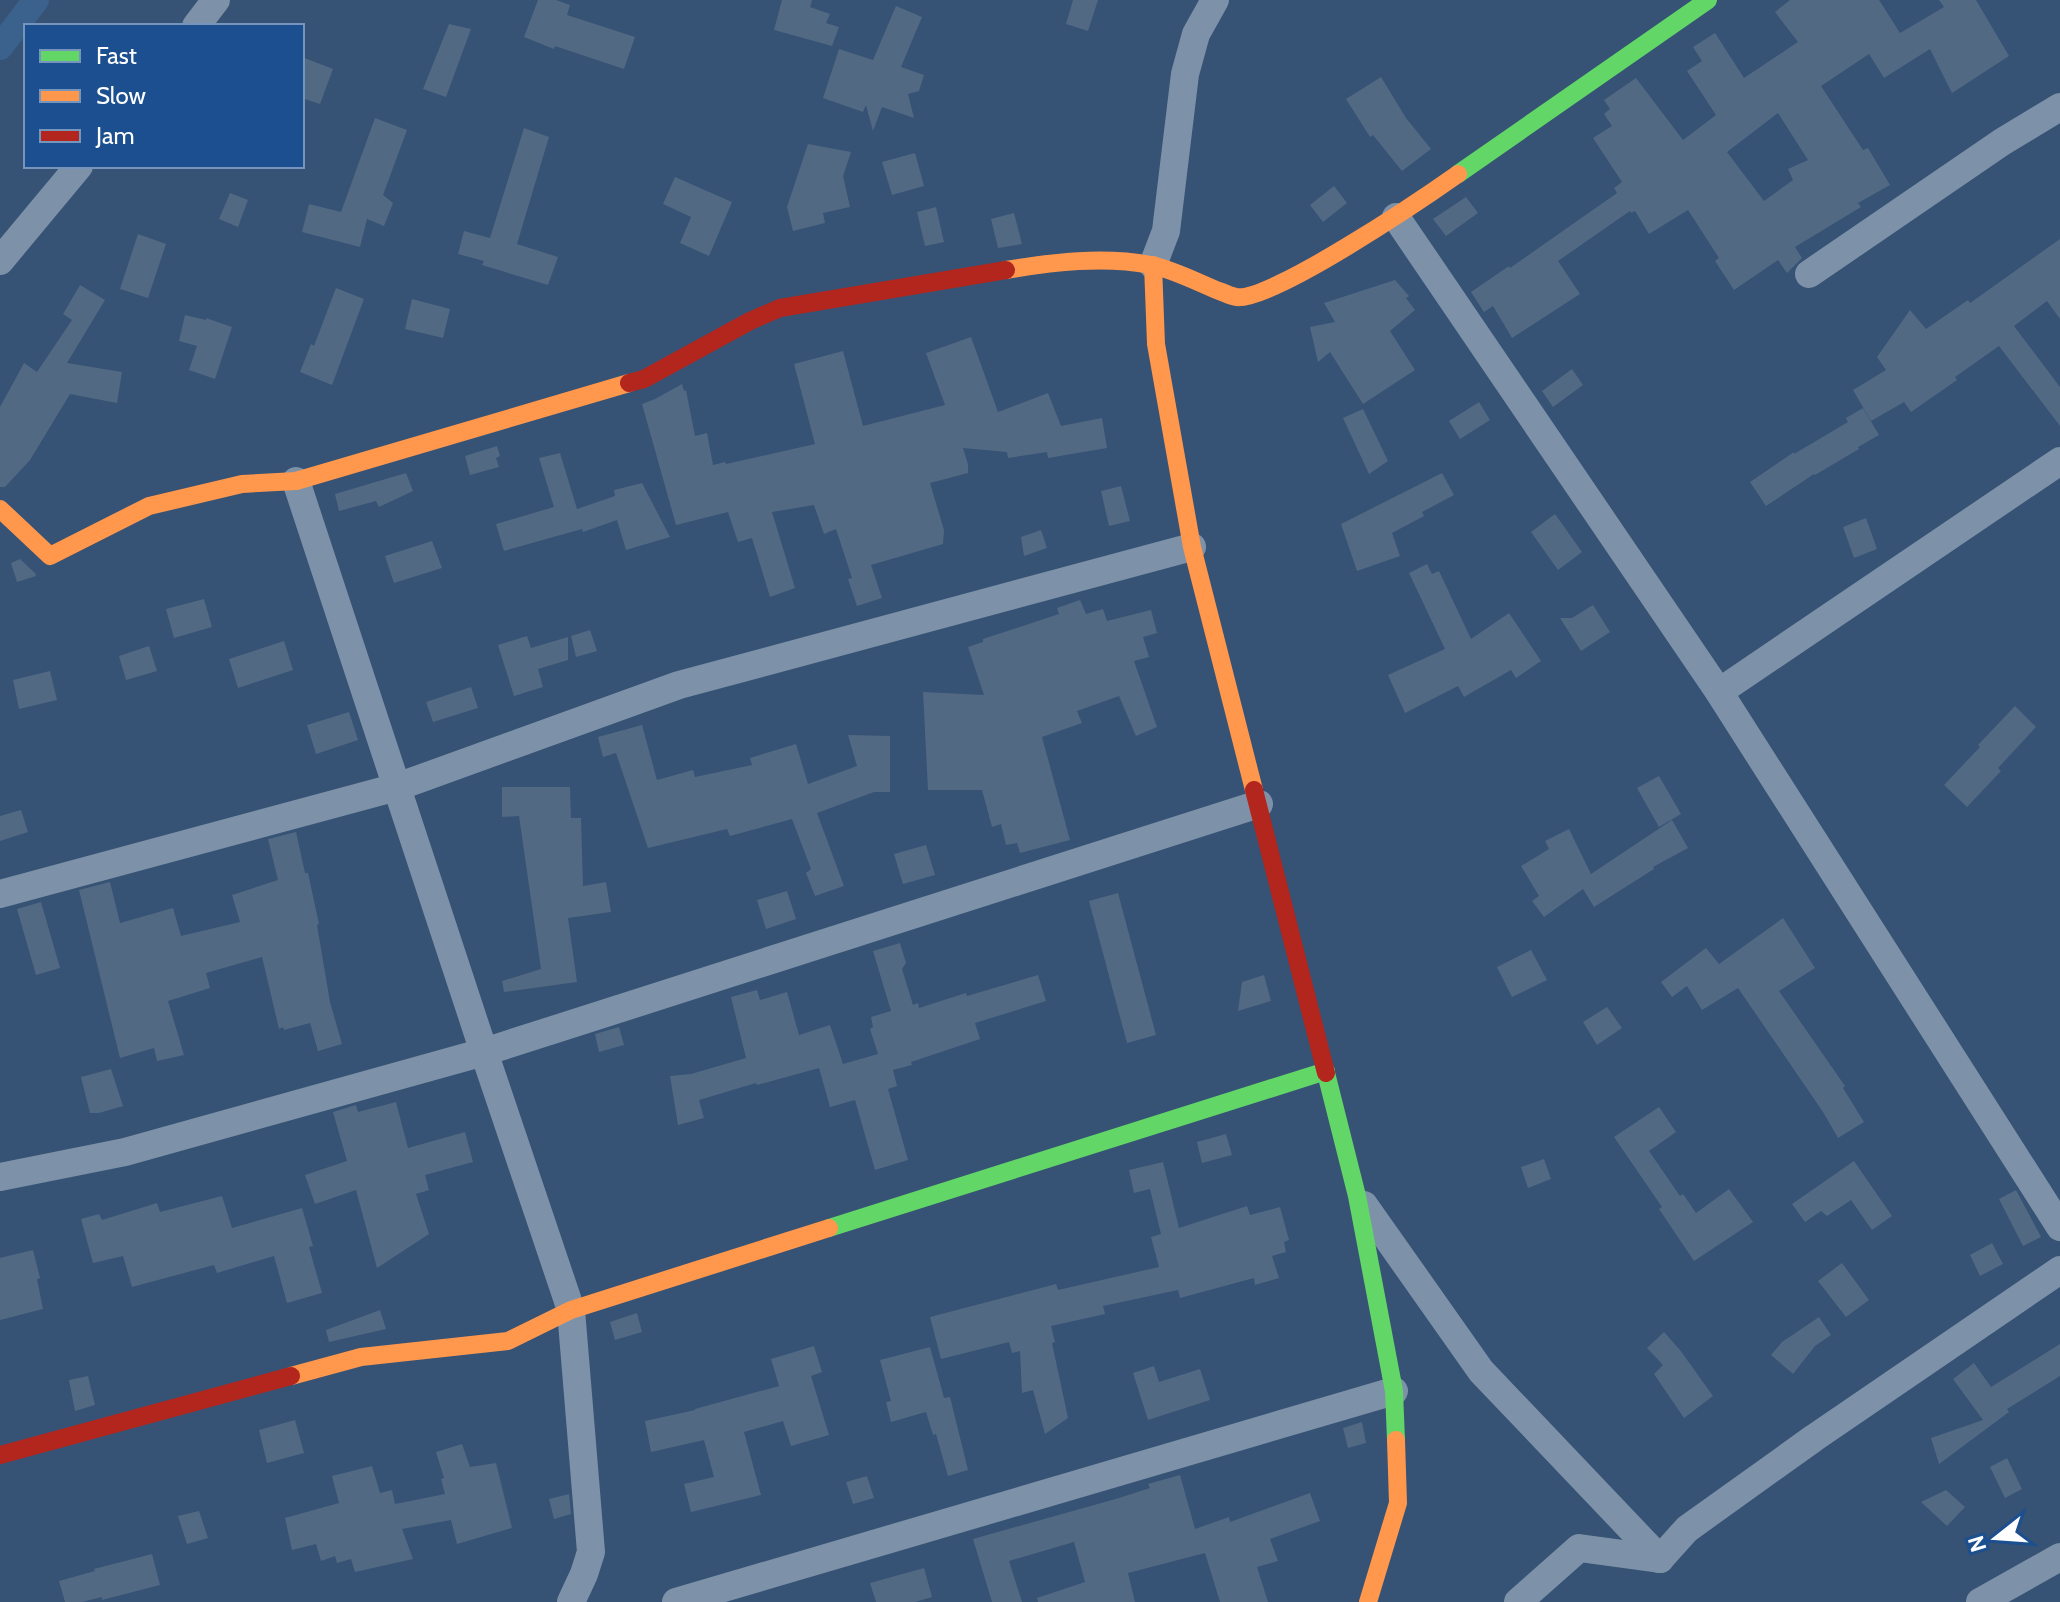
<svg xmlns="http://www.w3.org/2000/svg" width="2060" height="1602" viewBox="0 0 2060 1602" font-family="Cabin,sans-serif">
<rect width="100%" height="100%" fill="#365274"/>
<g fill="none" stroke-linecap="round" stroke-linejoin="round">
<polyline stroke="#3b618d" stroke-width="26" points="0,47 36,0"/>
</g>
<g fill="#526984" fill-rule="evenodd">
<polygon points="538,0 556,0 570,5 567,15 635,37 624,69 555,46 554,49 524,37"/>
<polygon points="782,0 812,0 810,7 830,14 826,23 839,27 832,46 774,30"/>
<polygon points="1073,0 1098,0 1088,31 1066,24"/>
<path d="M1790,0H1879L1900,33L1944,7L1939,0H1976L2009,56L1952,93L1930,49L1884,78L1869,54L1821,86L1863,150L1868,148L1890,185L1858,203L1861,207L1795,247L1802,258L1787,273L1778,260L1734,290L1715,261L1719,258L1688,210L1649,234L1635,211L1631,213L1630,211L1558,261L1580,294L1512,338L1493,306L1484,312L1471,292L1509,266L1510,268L1617,193L1614,188L1622,182L1593,138L1612,126L1604,114L1610,109L1604,100L1636,78L1683,140L1716,115L1687,71L1702,61L1693,47L1715,33L1744,78L1798,42L1775,12ZM1778,113L1808,160L1788,169L1793,180L1764,201L1727,152Z"/>
<polygon points="896,6 922,17 901,67 924,75 919,91 908,94 914,118 882,107 873,131 866,105 863,112 823,98 839,49 873,60"/>
<polygon points="449,24 471,29 446,97 423,89"/>
<polygon points="302,57 333,69 320,104 302,98"/>
<polygon points="1381,77 1406,118 1431,149 1402,171 1373,135 1370,137 1346,99"/>
<polygon points="375,118 407,130 383,195 393,203 384,226 367,219 360,247 302,232 309,204 341,212"/>
<polygon points="524,128 549,137 517,244 558,257 548,285 482,265 484,261 458,254 464,231 490,238"/>
<polygon points="808,144 851,152 843,176 850,207 823,213 825,223 793,231 787,207"/>
<polygon points="915,153 924,186 892,195 882,162"/>
<polygon points="675,177 732,202 709,256 680,243 691,217 663,204"/>
<polygon points="1334,186 1347,203 1323,222 1310,205"/>
<polygon points="230,193 248,200 238,227 219,219"/>
<polygon points="1466,197 1478,213 1446,236 1433,219"/>
<polygon points="936,207 944,242 925,246 917,212"/>
<polygon points="1014,213 1022,244 998,248 991,219"/>
<polygon points="138,234 166,244 148,298 120,289"/>
<polygon points="2060,239 2060,319 2047,301 2014,326 2060,387 2060,426 1999,346 1955,377 1957,380 1911,412 1904,402 1871,421 1853,390 1886,370 1877,357 1910,310 1926,329 1968,300 1970,303"/>
<polygon points="1395,280 1409,296 1406,298 1415,310 1390,331 1415,370 1363,404 1330,352 1318,362 1310,327 1335,322 1324,303"/>
<polygon points="80,285 105,300 67,363 122,372 117,403 70,394 30,460 5,487 0,487 0,407 24,363 37,372 72,320 63,314"/>
<polygon points="336,288 364,299 332,385 300,372 311,344 314,346"/>
<polygon points="412,299 450,309 443,338 405,329"/>
<polygon points="185,315 206,320 206,318 232,327 215,379 189,370 197,346 179,341"/>
<polygon points="971,337 998,412 1048,393 1061,426 1102,418 1107,448 1048,458 1047,452 1008,458 1007,452 963,448 968,464 968,473 930,483 944,530 943,544 871,565 882,598 857,606 848,579 852,578 836,529 824,534 814,505 772,512 795,588 770,597 752,538 738,542 728,512 676,525 642,404 655,399 682,384 684,391 686,390 695,436 707,433 713,465 725,462 726,464 815,444 794,364 843,351 863,426 945,405 926,353"/>
<polygon points="1572,369 1583,385 1553,407 1542,391"/>
<polygon points="1479,402 1490,420 1460,439 1449,421"/>
<polygon points="1863,408 1879,435 1858,447 1859,449 1815,475 1814,474 1766,506 1750,482 1794,452 1794,454 1848,422 1846,418"/>
<polygon points="1363,409 1388,461 1369,474 1343,418"/>
<polygon points="497,446 500,456 496,458 499,467 470,475 465,456"/>
<polygon points="560,453 577,509 615,496 614,490 642,483 670,537 626,550 617,520 583,532 582,529 504,551 496,524 554,507 539,458"/>
<polygon points="406,473 413,491 379,507 376,501 339,511 335,494"/>
<polygon points="1442,473 1454,495 1422,512 1424,516 1392,533 1400,556 1357,571 1341,524"/>
<polygon points="1121,486 1130,521 1109,526 1101,491"/>
<polygon points="1555,514 1582,552 1558,570 1531,532"/>
<polygon points="1866,518 1877,549 1854,558 1843,527"/>
<polygon points="1041,530 1047,548 1024,556 1021,537"/>
<polygon points="432,541 442,568 394,583 385,556"/>
<polygon points="20,559 35,573 36,576 17,582 11,563"/>
<polygon points="1427,564 1432,574 1439,571 1471,639 1509,613 1541,661 1516,678 1511,670 1464,697 1458,686 1405,713 1388,675 1445,649 1409,573"/>
<polygon points="204,599 212,627 174,638 166,609"/>
<polygon points="1080,600 1086,614 1103,609 1107,621 1151,610 1157,633 1143,637 1149,657 1134,661 1157,727 1136,736 1119,696 1077,711 1082,723 1042,737 1070,840 1020,853 1017,843 1006,845 1001,824 992,827 982,790 928,790 923,692 984,695 968,647 983,642 983,639 1059,614 1057,608"/>
<polygon points="1593,605 1610,632 1581,651 1560,618 1572,618"/>
<polygon points="590,630 597,651 576,657 571,636"/>
<polygon points="527,636 531,648 568,637 568,660 538,669 543,687 514,696 498,645"/>
<polygon points="284,641 293,670 238,688 229,659"/>
<polygon points="149,646 157,671 126,680 119,656"/>
<polygon points="50,671 57,700 19,709 13,680"/>
<polygon points="471,687 478,708 433,722 426,702"/>
<polygon points="2015,706 2036,727 1998,768 2001,771 1967,807 1944,785 1980,747 1978,745"/>
<polygon points="349,712 358,740 316,754 307,725"/>
<polygon points="642,725 657,780 693,770 695,777 752,765 750,758 796,744 808,784 857,766 848,735 890,736 890,792 874,792 817,813 844,886 815,896 806,873 811,869 792,819 730,836 727,829 648,848 616,753 603,757 598,737"/>
<polygon points="1659,776 1681,814 1659,827 1637,788"/>
<polygon points="502,787 570,787 571,818 581,818 583,886 606,882 611,912 568,918 577,982 504,992 502,981 541,969 519,816 502,817"/>
<polygon points="21,810 28,832 0,841 0,816"/>
<polygon points="1672,820 1688,848 1653,867 1654,869 1594,907 1583,889 1544,917 1532,901 1539,896 1521,866 1549,849 1545,841 1569,829 1591,874"/>
<polygon points="296,832 305,873 308,873 319,924 317,925 330,1002 342,1044 318,1051 310,1023 284,1030 283,1027 279,1029 262,957 206,973 210,988 168,1001 184,1055 157,1061 154,1048 120,1058 79,890 110,882 120,923 173,908 181,936 240,922 232,895 278,880 268,839"/>
<polygon points="926,845 935,875 903,884 894,854"/>
<polygon points="787,891 796,919 766,929 757,900"/>
<polygon points="1118,893 1156,1035 1127,1043 1089,901"/>
<polygon points="41,902 60,968 36,975 17,909"/>
<polygon points="1783,918 1815,968 1779,991 1845,1086 1843,1088 1864,1122 1838,1138 1823,1112 1738,988 1702,1010 1687,986 1672,997 1661,982 1706,948 1719,964"/>
<polygon points="900,943 906,963 902,969 913,1005 918,1003 919,1008 966,993 967,996 1038,975 1046,1001 975,1023 980,1039 911,1062 912,1065 893,1070 897,1086 888,1089 908,1160 875,1170 855,1100 830,1107 819,1068 757,1085 756,1083 699,1100 704,1118 678,1125 670,1076 691,1074 746,1058 731,997 757,990 760,1000 787,992 799,1035 830,1025 843,1064 878,1054 870,1029 873,1027 871,1017 891,1011 873,951"/>
<polygon points="1531,950 1547,980 1512,997 1497,967"/>
<polygon points="1264,975 1271,1001 1238,1011 1242,982"/>
<polygon points="1607,1007 1622,1028 1597,1045 1583,1022"/>
<polygon points="619,1027 624,1045 599,1052 595,1034"/>
<polygon points="111,1069 123,1106 99,1113 90,1113 81,1077"/>
<polygon points="396,1102 408,1148 465,1132 473,1162 425,1175 429,1190 416,1194 429,1234 377,1268 356,1190 315,1204 305,1175 347,1161 333,1112 356,1105 358,1112"/>
<polygon points="1659,1107 1676,1132 1649,1151 1680,1196 1683,1194 1696,1213 1729,1189 1753,1222 1694,1261 1659,1209 1662,1207 1614,1137"/>
<polygon points="1226,1134 1232,1155 1202,1163 1197,1142"/>
<polygon points="1544,1159 1551,1179 1528,1188 1521,1167"/>
<polygon points="1854,1161 1892,1216 1872,1230 1851,1200 1827,1216 1821,1211 1805,1222 1792,1204"/>
<polygon points="1163,1162 1179,1228 1247,1206 1250,1215 1280,1207 1289,1240 1284,1242 1286,1252 1272,1256 1279,1278 1255,1285 1254,1278 1180,1298 1178,1290 1103,1306 1105,1314 1051,1326 1055,1342 1052,1343 1068,1418 1045,1434 1033,1390 1022,1393 1020,1351 1012,1353 1009,1342 941,1359 930,1317 1056,1284 1058,1290 1159,1267 1151,1237 1161,1234 1150,1189 1134,1193 1129,1170"/>
<polygon points="2016,1190 2041,1237 2023,1246 1999,1199"/>
<polygon points="222,1196 232,1228 302,1208 313,1246 309,1247 322,1293 287,1303 274,1256 217,1273 214,1265 132,1287 123,1256 93,1263 81,1219 99,1214 102,1220 157,1203 160,1212"/>
<polygon points="1992,1243 2003,1264 1980,1276 1970,1255"/>
<polygon points="33,1250 40,1278 37,1279 43,1309 0,1320 0,1258"/>
<polygon points="1842,1263 1869,1300 1846,1317 1818,1281"/>
<polygon points="380,1310 386,1329 329,1342 326,1330"/>
<polygon points="637,1313 642,1332 615,1340 610,1322"/>
<polygon points="1819,1317 1831,1335 1815,1346 1793,1374 1771,1355 1782,1342"/>
<polygon points="1664,1332 1680,1350 1713,1396 1684,1418 1654,1374 1663,1365 1647,1348"/>
<polygon points="2060,1344 2060,1376 2007,1409 2009,1412 1939,1464 1931,1438 1983,1420 1953,1379 1974,1363 1991,1387"/>
<polygon points="814,1346 822,1372 811,1376 829,1435 791,1446 783,1421 744,1432 761,1495 691,1512 684,1484 714,1477 704,1440 651,1452 645,1421 695,1410 695,1409 779,1386 771,1359"/>
<polygon points="930,1347 944,1398 950,1397 968,1470 948,1476 936,1434 933,1435 926,1412 891,1422 886,1402 891,1401 880,1360"/>
<polygon points="1154,1366 1159,1382 1200,1369 1210,1400 1148,1420 1133,1373"/>
<polygon points="88,1376 95,1405 75,1411 69,1380"/>
<polygon points="295,1420 304,1453 267,1463 259,1430"/>
<polygon points="1362,1422 1366,1443 1348,1448 1343,1428"/>
<polygon points="462,1444 470,1467 496,1463 512,1528 457,1544 451,1520 402,1529 413,1559 355,1572 351,1559 337,1563 335,1556 321,1561 316,1544 292,1550 285,1518 339,1503 332,1476 372,1466 380,1493 392,1490 395,1504 445,1494 441,1479 444,1478 436,1452"/>
<polygon points="2007,1458 2022,1489 2005,1498 1990,1467"/>
<polygon points="1180,1475 1195,1529 1229,1517 1230,1522 1310,1493 1320,1521 1270,1539 1278,1561 1257,1567 1268,1602 1220,1602 1205,1553 1128,1573 1135,1602 1038,1602 1037,1598 1085,1582 1074,1542 1009,1561 1022,1602 992,1602 973,1539 1119,1498 1150,1488 1148,1484"/>
<polygon points="867,1476 874,1498 853,1504 846,1482"/>
<polygon points="1946,1490 1965,1507 1947,1526 1921,1502"/>
<polygon points="569,1494 571,1514 554,1519 549,1499"/>
<polygon points="199,1511 208,1538 187,1544 178,1516"/>
<polygon points="152,1554 160,1585 102,1600 102,1597 82,1602 65,1602 59,1581 95,1571 94,1569"/>
<polygon points="924,1568 932,1597 915,1602 876,1602 870,1583"/>
</g>
<g fill="none" stroke-linecap="round" stroke-linejoin="round">
<g stroke="#7d92a8" stroke-width="28">
<polyline points="196,26 216,0"/>
<polyline points="1396,217 1719,692 2060,1227"/>
<polyline points="0,261 79,166"/>
<polyline points="1153,265 1166,231 1185,74 1196,34 1215,0"/>
<polyline points="1809,274 2002,142 2060,107"/>
<polyline points="296,481 484,1052 571,1310 591,1552 584,1574 571,1602"/>
<polyline points="1719,692 2060,461"/>
<polyline points="0,894 397,787 679,685 1192,547"/>
<polyline points="0,1177 125,1152 484,1052 1259,804"/>
<polyline points="1364,1205 1481,1371 1660,1559"/>
<polyline points="1660,1559 1687,1529 1814,1438 2060,1270"/>
<polyline points="676,1602 1394,1391"/>
<polyline points="1518,1602 1579,1548 1660,1559"/>
<polyline points="1980,1602 2060,1557"/>
</g>
<g stroke="#63d668" stroke-width="18">
<polyline points="1458,174 1708,0"/>
<polyline points="1326,1073 1357,1196 1394,1391 1396,1440"/>
<polyline points="829,1228 1326,1071"/>
</g>
<g stroke="#ff974d" stroke-width="18">
<polyline points="1153,265 1156,344 1192,547 1254,790"/>
<path d="M1006,270C1054,262 1103,256 1151,265C1172,269 1199,283 1219,291C1225,293 1231,296 1236,297C1269,303 1424,198 1458,174"/>
<polyline points="0,509 50,556 149,506 242,484 296,481 629,383"/>
<polyline points="291,1376 361,1357 508,1341 571,1310 829,1228"/>
<polyline points="1368,1602 1398,1503 1396,1440"/>
</g>
<g stroke="#b3261e" stroke-width="18">
<polyline points="629,383 644,379 750,321 780,308 1006,270"/>
<polyline points="1254,790 1326,1073"/>
<polyline points="0,1455 291,1376"/>
</g>
</g>
<rect x="24" y="24" width="280" height="144" fill="#1b4f8f" stroke="#7695bc" stroke-width="2"/>
<rect x="40" y="50" width="40" height="12" fill="#63d668" stroke="#7695bc" stroke-width="2"/>
<text x="96" y="64" font-size="24" fill="#ffffff">Fast</text>
<rect x="40" y="90" width="40" height="12" fill="#ff974d" stroke="#7695bc" stroke-width="2"/>
<text x="96" y="104" font-size="24" fill="#ffffff">Slow</text>
<rect x="40" y="130" width="40" height="12" fill="#b3261e" stroke="#7695bc" stroke-width="2"/>
<text x="96" y="144" font-size="24" fill="#ffffff">Jam</text>
<g transform="translate(1996 1538) rotate(253)" stroke="#1b4f8f" stroke-width="6" paint-order="stroke">
<path d="M0-6L14 30L0 20L-14 30Z" fill="#ffffff"/>
<text y="-12" font-size="22" font-weight="bold" text-anchor="middle" fill="#ffffff">N</text>
</g>
</svg>
